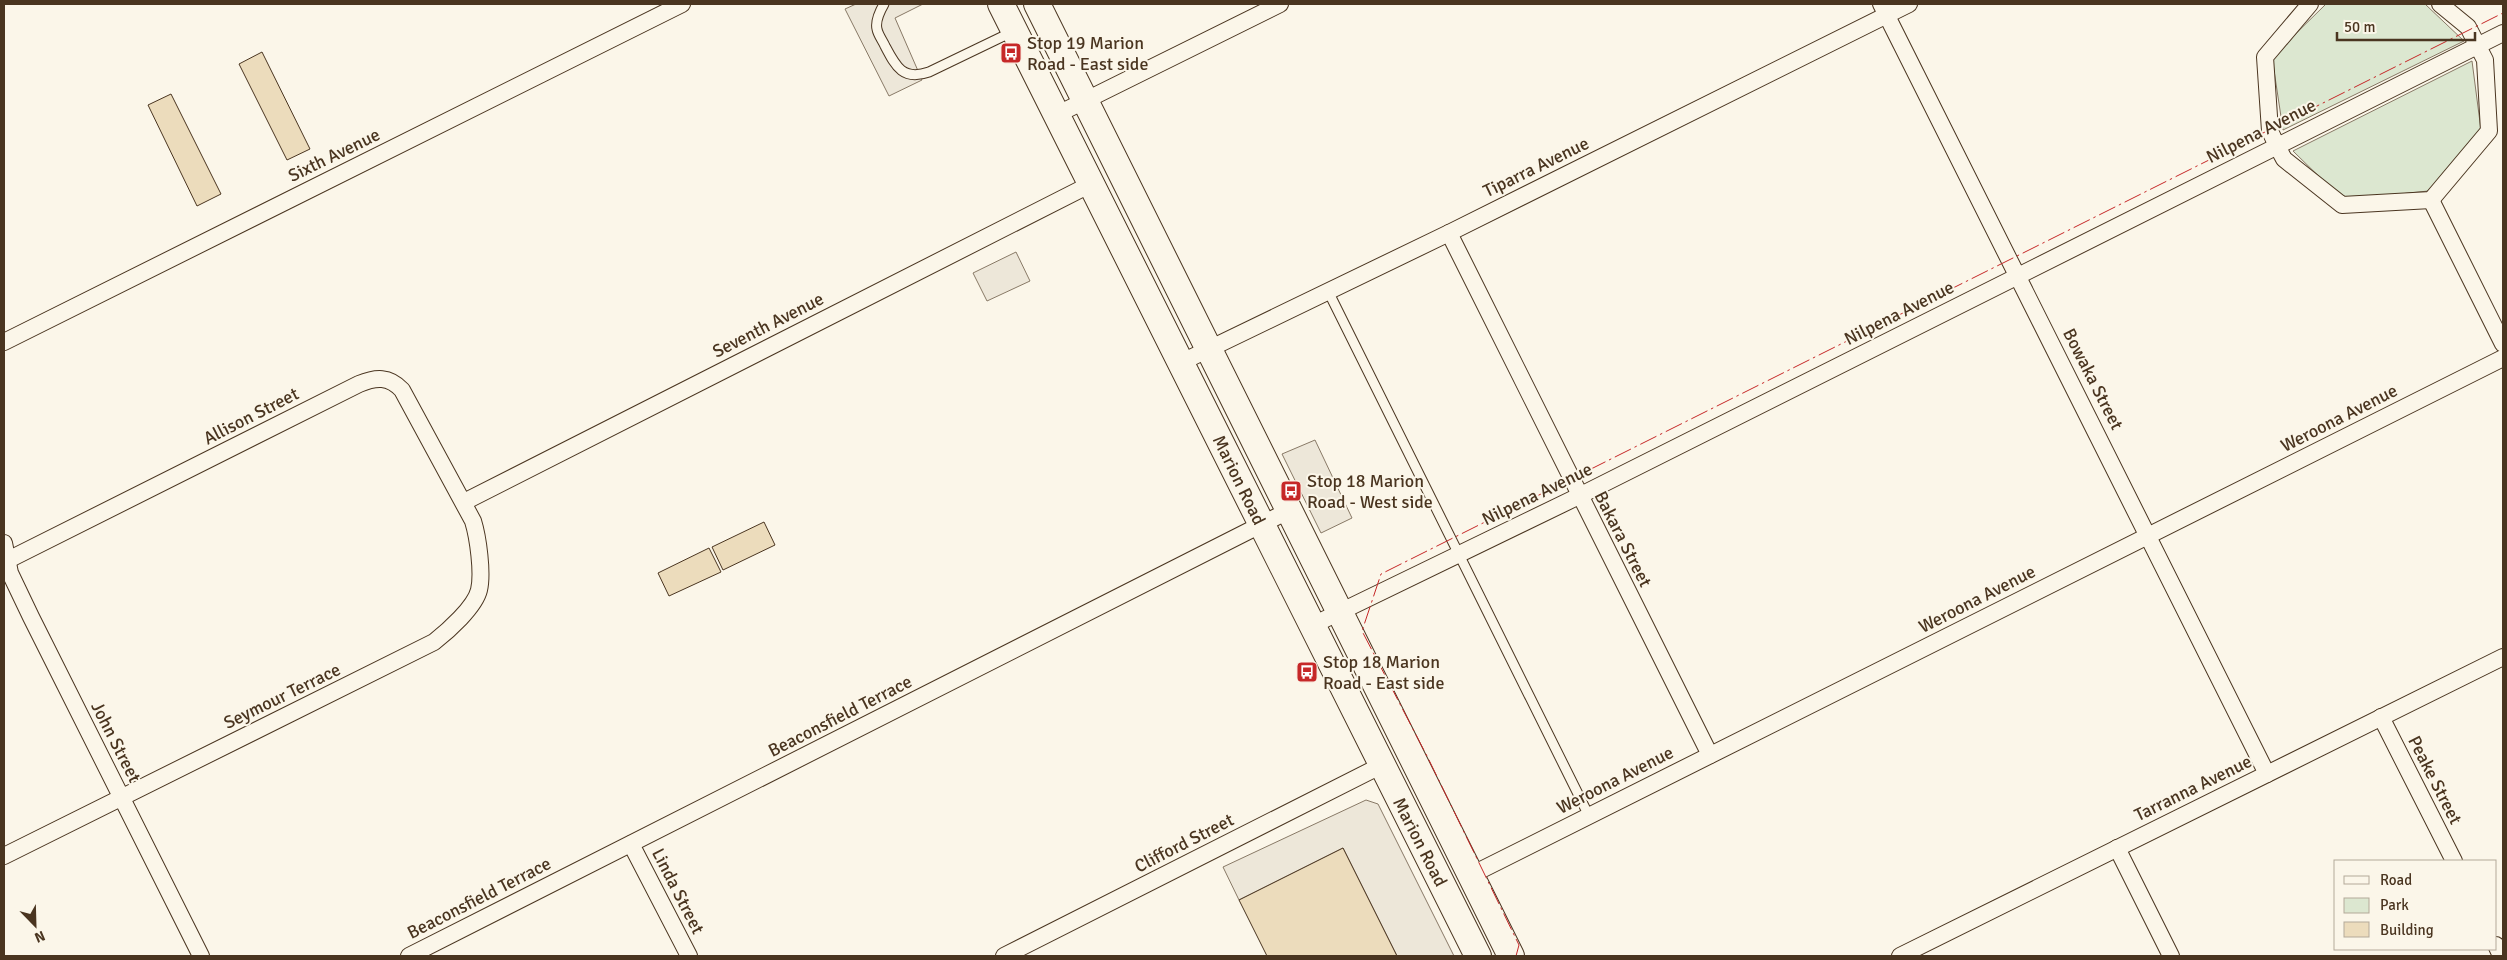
<svg xmlns="http://www.w3.org/2000/svg" width="2507" height="960" viewBox="0 0 2507 960" font-family="Signika,sans-serif">
<rect width="100%" height="100%" fill="#fbf6e9"/>
<g fill="#dce7d0" stroke="#887966">
<polygon points="2326,4 2425,4 2464,41 2283,130 2272,57"/>
<polygon points="2472,61 2481,130 2428,191 2343,200 2293,151"/>
</g>
<g fill="#ede7d9" stroke="#887966">
<polygon points="856,4 923,4 895,18 922,80 889,96 845,9"/>
<polygon points="1016,252 1030,281 987,301 973,273"/>
<polygon points="1315,440 1352,518 1321,533 1282,454"/>
<polygon points="1366,800 1378,804 1454,956 1397,956 1343,848 1239,900 1223,867"/>
</g>
<g fill="#ecdcbc" stroke="#4a3520">
<polygon points="262,52 310,149 287,160 239,64"/>
<polygon points="171,94 221,194 197,206 148,105"/>
<polygon points="764,522 775,545 723,570 712,547"/>
<polygon points="709,548 721,572 669,596 658,573"/>
<polygon points="1343,848 1397,956 1267,956 1239,900"/>
</g>
<g fill="none" stroke-linecap="round" stroke-linejoin="round">
<g stroke="#4a3520" stroke-width="11">
<g id="lane">
<path d="M884,4C880,11 875,21 877,29C878,35 883,41 885,46C896,67 903,81 929,72L1012,32"/>
<polyline points="1328,291 1589,816"/>
</g>
</g>
<g stroke="#4a3520" stroke-width="18">
<g id="street">
<polyline points="1881,4 2267,774"/>
<polyline points="2310,4 2265,57 2270,131 2277,146 2284,159 2342,205 2431,200 2489,131 2485,60 2468,27 2440,4"/>
<polyline points="1056,115 1280,4"/>
<polyline points="2431,200 2503,344"/>
<polyline points="1449,233 1710,755"/>
<polyline points="4,342 682,4"/>
<polyline points="1180,363 1449,233 1909,4"/>
<polyline points="464,502 1091,184"/>
<polyline points="4,543 10,573 31,617 201,956"/>
<path d="M4,562L359,384C376,377 389,376 402,390L473,521C478,537 483,573 479,590C475,607 448,631 434,642L4,856"/>
<polyline points="1311,626 1579,496 2503,33"/>
<polyline points="2381,717 2454,861"/>
<polyline points="631,844 689,956"/>
<polyline points="2117,848 2171,956"/>
<polyline points="1469,876 2503,358"/>
<polyline points="2496,945 2501,956"/>
<polyline points="409,956 1290,510"/>
<polyline points="1004,956 1382,765"/>
<polyline points="1900,956 2503,657"/>
</g>
</g>
<g stroke="#4a3520" stroke-width="28">
<g id="primary">
<polyline points="1001,4 1478,956"/>
<polyline points="1037,4 1511,956"/>
</g>
</g>
<use href="#lane" stroke="#fbf6e9" stroke-width="9"/>
<use href="#street" stroke="#fbf6e9" stroke-width="16"/>
<use href="#primary" stroke="#fbf6e9" stroke-width="26"/>
<polyline stroke="#c62828" stroke-width="1" stroke-dasharray="18 4 2.5 4" stroke-linecap="butt" points="1516,956 1519,945 1428,758 1362,631 1381,574 2503,13"/>
</g>
<defs>
<g id="bus-square" transform="scale(1.125)"><rect x="-9" y="-9" width="18" height="18" rx="4" fill="#c62828" stroke="#fbf6e9"/><path d="M-5-6H5V4H4V6H2V4H-2V6H-4V4H-5ZM-3.5-4V0h7V-4ZM-3.5 1.2v1.5H-2V1.2ZM2 1.2v1.5H3.5V1.2Z" fill="#fff"/></g>
</defs>
<g fill-rule="evenodd">
<use href="#bus-square" x="1011" y="53"/>
<use href="#bus-square" x="1291" y="491"/>
<use href="#bus-square" x="1307" y="672"/>
</g>
<g text-anchor="middle" stroke-width="4" stroke-linejoin="round" paint-order="stroke">
<g font-size="18" fill="#4a3520" stroke="#fbf6e9" text-anchor="start">
<text x="1027" y="49">Stop 19 Marion<tspan x="1027" dy="21">Road - East side</tspan></text>
<text x="1307" y="487">Stop 18 Marion<tspan x="1307" dy="21">Road - West side</tspan></text>
<text x="1323" y="668">Stop 18 Marion<tspan x="1323" dy="21">Road - East side</tspan></text>
</g>
<g font-size="18" fill="#4a3520" stroke="#fbf6e9">
<text transform="translate(2261 131) rotate(-27)" y="6">Nilpena Avenue</text>
<text transform="translate(334 155) rotate(-26)" y="6">Sixth Avenue</text>
<text transform="translate(1536 167) rotate(-26)" y="6">Tiparra Avenue</text>
<text transform="translate(1899 313) rotate(-27)" y="6">Nilpena Avenue</text>
<text transform="translate(768 325) rotate(-27)" y="6">Seventh Avenue</text>
<text transform="translate(2093 379) rotate(63)" y="6">Bowaka Street</text>
<text transform="translate(251 416) rotate(-27)" y="6">Allison Street</text>
<text transform="translate(2339 418) rotate(-27)" y="6">Weroona Avenue</text>
<text transform="translate(1239 480) rotate(64)" y="6">Marion Road</text>
<text transform="translate(1537 494) rotate(-26)" y="6">Nilpena Avenue</text>
<text transform="translate(1623 539) rotate(63)" y="6">Bakara Street</text>
<text transform="translate(1977 599) rotate(-27)" y="6">Weroona Avenue</text>
<text transform="translate(282 696) rotate(-26)" y="6">Seymour Terrace</text>
<text transform="translate(840 716) rotate(-27)" y="6">Beaconsfield Terrace</text>
<text transform="translate(116 742) rotate(63)" y="6">John Street</text>
<text transform="translate(1615 780) rotate(-27)" y="6">Weroona Avenue</text>
<text transform="translate(2435 780) rotate(63)" y="6">Peake Street</text>
<text transform="translate(2193 788) rotate(-26)" y="6">Tarranna Avenue</text>
<text transform="translate(1420 842) rotate(63)" y="6">Marion Road</text>
<text transform="translate(1184 843) rotate(-27)" y="6">Clifford Street</text>
<text transform="translate(678 891) rotate(63)" y="6">Linda Street</text>
<text transform="translate(479 898) rotate(-27)" y="6">Beaconsfield Terrace</text>
</g>
</g>
<rect width="2507" height="960" fill="none" stroke="#4a3520" stroke-width="10"/>
<rect x="2334" y="860" width="162" height="90" fill="#fbf6e9" stroke="#b4a999"/>
<rect x="2344" y="876" width="25" height="8" fill="#fbf6e9" stroke="#b4a999"/>
<text x="2380" y="885" font-size="15" fill="#4a3520">Road</text>
<rect x="2344" y="898" width="25" height="15" fill="#dce7d0" stroke="#b4a999"/>
<text x="2380" y="910" font-size="15" fill="#4a3520">Park</text>
<rect x="2344" y="922" width="25" height="15" fill="#ecdcbc" stroke="#b4a999"/>
<text x="2380" y="935" font-size="15" fill="#4a3520">Building</text>
<g transform="translate(35 925) rotate(157)" stroke="#fbf6e9" stroke-width="4" paint-order="stroke">
<path d="M0-4L9 19L0 12L-9 19Z" fill="#4a3520"/>
<text y="-8" font-size="14" font-weight="bold" text-anchor="middle" fill="#4a3520">N</text>
</g>
<path d="M2337 32v8h138v-8" fill="none" stroke="#4a3520" stroke-width="2.5"/>
<text x="2344" y="32" font-size="15" fill="#4a3520" stroke="#fbf6e9" stroke-width="4" paint-order="stroke">50 m</text>
</svg>
